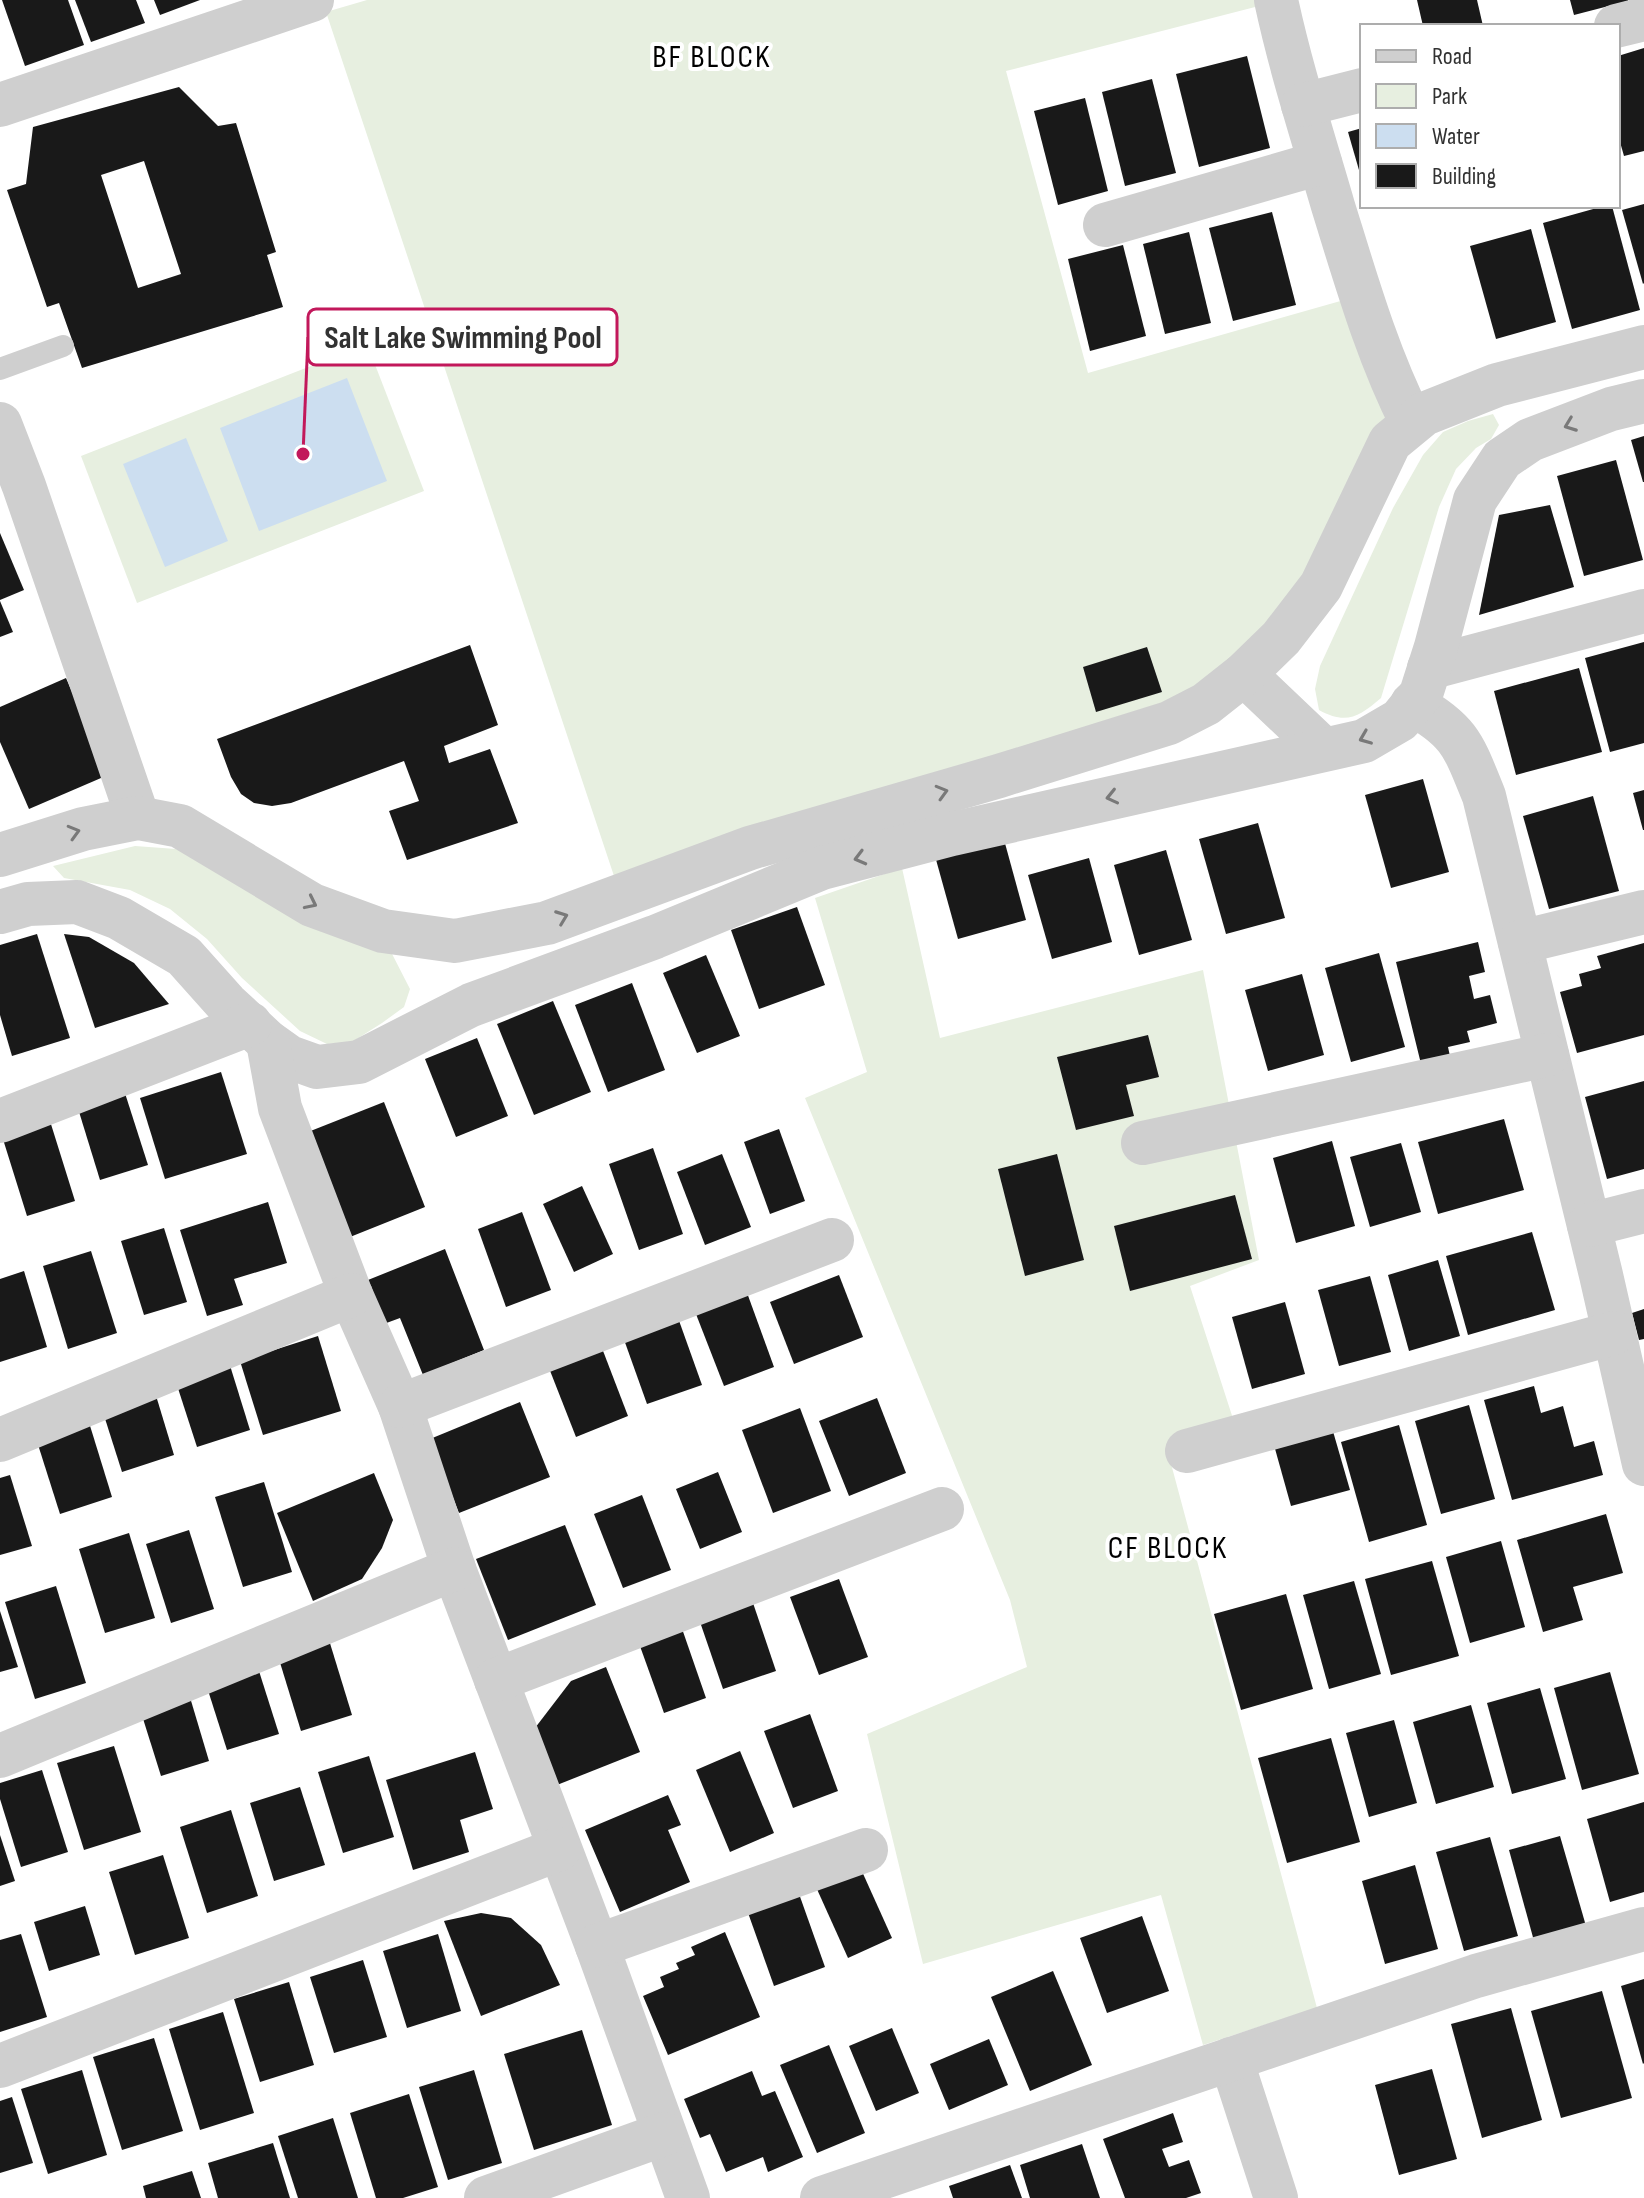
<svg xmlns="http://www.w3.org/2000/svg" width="1644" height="2198" viewBox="0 0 1644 2198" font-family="'Sofia Sans Condensed',sans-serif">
<rect width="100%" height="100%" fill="#fff"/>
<g fill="#e7efe0">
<polygon points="367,0 1258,0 1259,6 1006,71 1088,373 1344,300 1394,395 1352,502 1303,586 1234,666 1168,702 616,882 326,12"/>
<polygon points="367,344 424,491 137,603 81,456"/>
<path d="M1493,414L1499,425L1491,439L1476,448L1456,469L1439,507L1381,698C1359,717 1346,725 1319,710L1315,689L1320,666L1393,508L1423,455L1443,432L1468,421Z"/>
<polygon points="135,846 176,849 389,948 410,989 404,1007 382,1023 352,1042 327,1044 300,1031 242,978 207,939 170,909 130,890 64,878 53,866"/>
<polygon points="902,868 940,1038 1203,970 1259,1260 1190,1286 1237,1431 1166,1445 1317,2008 1203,2045 1161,1895 923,1964 867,1734 1027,1667 1010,1600 805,1098 867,1072 815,898"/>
</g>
<g fill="#ccdef0">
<polygon points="347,378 387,481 259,531 220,428"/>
<polygon points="186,438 228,541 165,567 123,464"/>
</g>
<g fill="#191919" fill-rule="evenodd">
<polygon points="2,0 68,0 84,45 25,66"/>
<polygon points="75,0 136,0 145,23 91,42"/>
<polygon points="154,0 200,0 160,15"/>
<polygon points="1417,0 1477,0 1483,26 1423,26"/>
<polygon points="1570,0 1628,0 1628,1 1574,15"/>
<polygon points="1644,48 1644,151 1624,156 1618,135 1618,56"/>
<polygon points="1247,56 1270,148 1199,167 1176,74"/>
<polygon points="1152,79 1176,173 1125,186 1102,92"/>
<path d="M179,87L218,126L236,123L276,252L267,255L283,307L82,368L59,303L47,307L7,190L26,184L33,127ZM144,161L181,274L138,288L101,175Z"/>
<polygon points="1085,98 1108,191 1058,205 1034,111"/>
<polygon points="1362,128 1362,177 1361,177 1348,132"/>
<polygon points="1644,204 1644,283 1643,284 1622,210"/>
<polygon points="1604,206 1612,206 1640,310 1572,329 1543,223"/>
<polygon points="1272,212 1296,305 1233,321 1209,228"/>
<polygon points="1531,229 1556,322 1496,339 1470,246"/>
<polygon points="1189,232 1211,323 1165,334 1143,244"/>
<polygon points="1123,245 1146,336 1090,351 1068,259"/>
<polygon points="1644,436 1644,482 1643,482 1631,440"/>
<polygon points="1616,460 1643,560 1584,576 1557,476"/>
<polygon points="1550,505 1574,587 1479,615 1499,515"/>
<polygon points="0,533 24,590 0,600"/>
<polygon points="0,601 13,632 0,637"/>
<polygon points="1644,642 1644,743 1610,752 1585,658"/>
<polygon points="470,645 498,725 444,746 449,763 490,749 518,823 407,860 389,811 419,801 404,761 291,803 272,806 254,803 241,794 231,777 217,739"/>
<polygon points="1147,647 1162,692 1096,712 1083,667"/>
<polygon points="1579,668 1602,752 1516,775 1494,691"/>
<polygon points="66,678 108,775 29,809 0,742 0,707"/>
<polygon points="1423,779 1449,872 1391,888 1365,795"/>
<polygon points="1644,790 1644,830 1643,830 1633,793"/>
<polygon points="1593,796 1619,891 1549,909 1523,816"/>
<polygon points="1258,823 1285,918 1226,934 1199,839"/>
<polygon points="1003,836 1026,920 958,939 935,856"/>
<polygon points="1166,850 1192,940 1139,955 1114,865"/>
<polygon points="1089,858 1112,942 1052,959 1028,875"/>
<polygon points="797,907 825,985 759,1009 731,930"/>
<polygon points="37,934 70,1038 12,1056 0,1015 0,945"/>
<polygon points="64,934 89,937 134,963 169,1004 95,1028"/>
<polygon points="1478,942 1485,972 1469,976 1474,999 1490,995 1497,1023 1467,1031 1470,1042 1448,1047 1451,1061 1422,1068 1396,962"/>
<polygon points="1644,943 1644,1035 1577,1053 1560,992 1582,986 1579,974 1601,968 1597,956"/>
<polygon points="1379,953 1405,1047 1351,1062 1325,968"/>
<polygon points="706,955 740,1036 697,1053 663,973"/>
<polygon points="1302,974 1324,1055 1268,1071 1245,990"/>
<polygon points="632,983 665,1070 608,1092 575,1005"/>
<polygon points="553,1001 591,1092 534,1115 497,1024"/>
<polygon points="1148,1035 1159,1077 1126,1085 1134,1116 1076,1130 1057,1057"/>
<polygon points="477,1038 508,1116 456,1137 425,1059"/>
<polygon points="221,1072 247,1154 165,1179 140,1098"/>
<polygon points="1644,1081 1644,1169 1607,1179 1585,1097"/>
<polygon points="123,1087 148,1165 100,1180 76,1102"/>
<polygon points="384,1102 425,1207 350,1237 308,1132"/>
<polygon points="1504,1119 1524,1190 1438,1214 1418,1142"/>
<polygon points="50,1121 75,1201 27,1216 2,1136"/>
<polygon points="779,1129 805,1201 770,1214 744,1142"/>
<polygon points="1332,1141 1355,1226 1296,1243 1273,1158"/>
<polygon points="1401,1143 1421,1212 1370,1227 1350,1157"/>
<polygon points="653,1148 683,1234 639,1250 609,1164"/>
<polygon points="722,1154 751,1227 705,1245 677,1172"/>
<polygon points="1057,1154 1084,1260 1025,1276 998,1169"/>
<polygon points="582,1186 613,1254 574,1272 543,1204"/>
<polygon points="1235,1195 1252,1259 1130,1291 1114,1226"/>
<polygon points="268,1202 287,1263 234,1279 243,1305 207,1316 180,1230"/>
<polygon points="522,1212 551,1290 506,1307 478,1229"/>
<polygon points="164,1228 187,1302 144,1315 121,1241"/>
<polygon points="1532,1232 1555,1310 1468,1335 1446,1256"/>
<polygon points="445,1249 484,1350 423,1375 400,1318 381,1325 363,1282"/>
<polygon points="91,1251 117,1333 68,1349 43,1266"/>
<polygon points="1438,1260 1460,1336 1409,1351 1388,1275"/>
<polygon points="24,1271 47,1347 0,1362 0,1279"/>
<polygon points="839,1275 863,1337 794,1364 770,1302"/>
<polygon points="1370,1276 1391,1352 1339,1366 1318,1290"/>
<polygon points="746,1290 774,1367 724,1386 694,1309"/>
<polygon points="1285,1302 1305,1374 1252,1389 1232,1317"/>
<polygon points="1644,1309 1644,1339 1639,1340 1632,1313"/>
<polygon points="677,1315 702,1385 647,1404 622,1334"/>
<polygon points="318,1336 341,1411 263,1435 240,1361"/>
<polygon points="600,1343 628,1416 576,1437 547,1363"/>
<polygon points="228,1359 250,1430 197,1447 174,1376"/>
<polygon points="1534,1386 1541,1413 1563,1406 1574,1447 1594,1441 1603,1475 1512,1500 1484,1400"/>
<polygon points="154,1389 174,1455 122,1472 101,1406"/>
<polygon points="877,1398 906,1473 849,1496 819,1421"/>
<polygon points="520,1402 550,1477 459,1513 430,1439"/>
<polygon points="1469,1405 1495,1499 1441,1514 1415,1421"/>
<polygon points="800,1408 831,1491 773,1513 742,1430"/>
<polygon points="87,1416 112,1497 60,1514 34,1432"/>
<polygon points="1330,1421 1350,1490 1291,1506 1272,1438"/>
<polygon points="1399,1425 1427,1525 1369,1542 1341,1442"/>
<polygon points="718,1472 742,1532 700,1549 676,1489"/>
<polygon points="374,1473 393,1520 382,1548 362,1579 313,1601 277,1513"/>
<polygon points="10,1475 32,1546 0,1555 0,1478"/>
<polygon points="264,1482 292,1572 243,1587 215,1497"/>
<polygon points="642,1495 671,1570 623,1588 594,1514"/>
<polygon points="1606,1514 1623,1573 1573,1587 1583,1620 1543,1632 1517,1540"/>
<polygon points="565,1525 596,1605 508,1640 476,1559"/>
<polygon points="189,1530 214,1609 171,1623 146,1544"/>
<polygon points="129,1533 155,1618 105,1633 79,1549"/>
<polygon points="1501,1541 1525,1627 1470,1643 1446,1557"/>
<polygon points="1432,1561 1459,1656 1391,1675 1365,1579"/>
<polygon points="839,1579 868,1657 819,1675 790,1597"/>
<polygon points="1354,1581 1381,1674 1329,1689 1303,1595"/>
<polygon points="56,1586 86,1683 35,1699 5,1602"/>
<polygon points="1286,1594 1313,1689 1241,1710 1214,1614"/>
<polygon points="752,1600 776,1671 723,1689 699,1619"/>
<polygon points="0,1611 18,1667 0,1672"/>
<polygon points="679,1620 706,1698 664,1713 636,1635"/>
<polygon points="329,1640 352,1715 301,1731 278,1656"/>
<polygon points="606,1667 640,1752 557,1785 535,1728 571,1681"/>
<polygon points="258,1668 279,1734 227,1750 206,1684"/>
<polygon points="1610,1672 1639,1774 1582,1790 1554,1688"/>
<polygon points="1540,1688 1566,1779 1512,1794 1487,1703"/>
<polygon points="189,1694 209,1761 161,1776 140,1709"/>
<polygon points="1471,1705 1494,1787 1436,1804 1413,1722"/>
<polygon points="810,1714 838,1791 793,1808 764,1731"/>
<polygon points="1394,1720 1417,1803 1369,1817 1346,1733"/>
<polygon points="1331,1738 1360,1842 1287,1863 1258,1758"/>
<polygon points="114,1746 141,1832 84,1850 57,1763"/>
<polygon points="740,1751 774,1833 730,1852 696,1770"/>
<polygon points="475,1752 493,1809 460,1820 469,1852 413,1870 386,1780"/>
<polygon points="369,1756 394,1837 343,1853 318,1772"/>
<polygon points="42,1770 68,1852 21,1867 0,1799 0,1783"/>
<polygon points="300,1787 325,1865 274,1881 250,1803"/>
<polygon points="668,1795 681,1825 668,1830 690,1882 620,1912 585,1830"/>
<polygon points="1644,1802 1644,1892 1610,1902 1587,1819"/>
<polygon points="231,1810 258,1896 207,1913 180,1827"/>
<polygon points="0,1835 15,1881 0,1886"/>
<polygon points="1560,1836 1586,1926 1534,1941 1509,1850"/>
<polygon points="1490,1837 1518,1936 1464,1951 1436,1852"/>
<polygon points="163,1855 189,1938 135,1955 109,1872"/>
<polygon points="1415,1865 1438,1949 1385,1964 1362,1881"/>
<polygon points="860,1867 892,1938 848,1958 816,1887"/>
<polygon points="798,1891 825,1967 774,1986 747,1910"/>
<polygon points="85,1906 100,1955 49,1971 34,1922"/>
<polygon points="481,1913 511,1918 541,1945 560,1985 481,2016 444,1921"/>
<polygon points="1142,1916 1169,1991 1107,2013 1080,1938"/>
<polygon points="725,1932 760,2017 668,2055 643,1996 664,1987 660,1977 679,1969 676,1963 695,1955 691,1947"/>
<polygon points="21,1934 47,2017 0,2032 0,1940"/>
<polygon points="438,1934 461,2011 407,2028 383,1951"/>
<polygon points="363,1960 387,2037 334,2053 310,1977"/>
<polygon points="1053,1971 1092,2065 1030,2091 991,1997"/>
<polygon points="1644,1979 1644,2063 1643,2064 1621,1986"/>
<polygon points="289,1982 314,2065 260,2082 234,1999"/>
<polygon points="1602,1991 1632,2098 1561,2118 1531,2011"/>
<polygon points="1511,2008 1542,2120 1482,2138 1451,2024"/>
<polygon points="223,2012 254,2113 200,2130 169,2029"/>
<polygon points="892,2028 919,2093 876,2111 849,2046"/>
<polygon points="582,2030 612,2125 534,2150 504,2054"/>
<polygon points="154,2038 183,2131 122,2150 93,2057"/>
<polygon points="989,2039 1008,2085 949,2110 930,2064"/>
<polygon points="829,2045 865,2133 817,2153 780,2065"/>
<polygon points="1432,2069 1457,2159 1399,2175 1375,2085"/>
<polygon points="82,2070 107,2155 48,2174 21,2089"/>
<polygon points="474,2070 502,2163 448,2180 419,2087"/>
<polygon points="752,2071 762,2096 775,2091 803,2157 768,2172 763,2157 726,2172 710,2134 700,2138 684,2099"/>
<polygon points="409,2094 438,2187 403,2198 376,2198 350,2113"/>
<polygon points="12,2097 33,2163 0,2173 0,2101"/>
<polygon points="1173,2113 1183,2142 1162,2149 1169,2167 1189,2160 1201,2193 1186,2198 1125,2198 1103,2139"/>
<polygon points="333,2118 358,2198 298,2198 278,2136"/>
<polygon points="273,2143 290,2198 218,2198 208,2163"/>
<polygon points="1082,2144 1100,2198 1030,2198 1020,2165"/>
<polygon points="1010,2165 1022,2198 953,2198 949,2186"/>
<polygon points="192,2171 201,2198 146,2198 143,2186"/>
</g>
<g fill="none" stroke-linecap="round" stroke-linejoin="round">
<polyline stroke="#cfcfcf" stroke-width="22" points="0,369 63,346"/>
<g stroke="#cfcfcf" stroke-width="44">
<path d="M1276,0C1291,70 1313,137 1333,206C1356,280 1377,354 1412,423"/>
<polyline points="1616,26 1644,19"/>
<polyline points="0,105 312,0"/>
<polyline points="1303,105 1362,90"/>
<polyline points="1105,225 1320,163"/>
<polyline points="0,424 24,486 138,818"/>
<polyline points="1429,668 1644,611"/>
<polyline points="1244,674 1323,749"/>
<path d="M1412,704C1461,731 1464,747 1484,796L1601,1275L1644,1464"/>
<polyline points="0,855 83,829 138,818 180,826 312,905 383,931 455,941 547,923 750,848 999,776 1169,723 1206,704 1244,674 1281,638 1321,586 1390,442 1424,414 1497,385 1644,347"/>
<polyline points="0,912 28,904 77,902 119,918 184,956 226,1003 268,1042 289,1057 317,1067 359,1062 471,1005 655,937 822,868 952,834 1364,741 1400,720 1421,694 1436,647 1475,500 1502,459 1530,440 1611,409 1644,401"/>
<polyline points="1520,942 1644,912"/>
<polyline points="268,1042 280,1108 351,1295 400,1406 454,1569 597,1946 688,2198"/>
<polyline points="0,1121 250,1024"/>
<polyline points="1143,1143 1547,1055"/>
<polyline points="1589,1225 1644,1211"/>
<polyline points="400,1406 832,1240"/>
<polyline points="0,1440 351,1295"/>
<polyline points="1187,1451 1614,1333"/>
<polyline points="496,1680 942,1509"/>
<polyline points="0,1756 454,1569"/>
<polyline points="597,1946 866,1850"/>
<polyline points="1231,2059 1276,2198"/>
<polyline points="0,2066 559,1849"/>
<polyline points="486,2198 664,2134"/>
<polyline points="822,2198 1476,1976 1644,1929"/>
</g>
</g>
<defs><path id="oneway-chevron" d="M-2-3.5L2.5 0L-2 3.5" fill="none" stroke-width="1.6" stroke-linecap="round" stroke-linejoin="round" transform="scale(2)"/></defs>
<g stroke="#797979">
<use href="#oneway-chevron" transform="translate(1570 425) rotate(159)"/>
<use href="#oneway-chevron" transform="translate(1365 738) rotate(158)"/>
<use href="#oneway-chevron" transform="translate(942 792) rotate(-16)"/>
<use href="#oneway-chevron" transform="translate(1112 797) rotate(167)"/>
<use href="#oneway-chevron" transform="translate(74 832) rotate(-16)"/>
<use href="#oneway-chevron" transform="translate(860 858) rotate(165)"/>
<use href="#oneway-chevron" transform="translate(311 903) rotate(26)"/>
<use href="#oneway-chevron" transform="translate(562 917) rotate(-21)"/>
</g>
<g text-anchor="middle" stroke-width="8" stroke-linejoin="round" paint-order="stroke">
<g font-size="32" letter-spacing="2" fill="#000" stroke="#fff">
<text x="712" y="67">BF BLOCK</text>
<text x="1168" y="1558">CF BLOCK</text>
</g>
</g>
<path fill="none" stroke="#c2185b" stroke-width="3" d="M303 454L308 337"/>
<circle fill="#c2185b" stroke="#fff" stroke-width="3" cx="303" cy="454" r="8"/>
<rect fill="#fff" stroke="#c2185b" stroke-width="3" x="308" y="309" width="309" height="56" rx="8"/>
<g font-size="32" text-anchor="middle" font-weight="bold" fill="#323232">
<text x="463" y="348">Salt Lake Swimming Pool</text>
</g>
<rect x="1360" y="24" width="260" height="184" fill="#ffffff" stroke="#adadad" stroke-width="2"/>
<rect x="1376" y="50" width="40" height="12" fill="#cfcfcf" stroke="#adadad" stroke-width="2"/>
<text x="1432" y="64" font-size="24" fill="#323232">Road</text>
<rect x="1376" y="84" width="40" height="24" fill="#e7efe0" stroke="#adadad" stroke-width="2"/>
<text x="1432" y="104" font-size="24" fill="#323232">Park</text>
<rect x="1376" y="124" width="40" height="24" fill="#ccdef0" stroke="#adadad" stroke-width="2"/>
<text x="1432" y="144" font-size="24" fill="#323232">Water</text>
<rect x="1376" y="164" width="40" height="24" fill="#191919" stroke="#adadad" stroke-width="2"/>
<text x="1432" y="184" font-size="24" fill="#323232">Building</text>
</svg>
